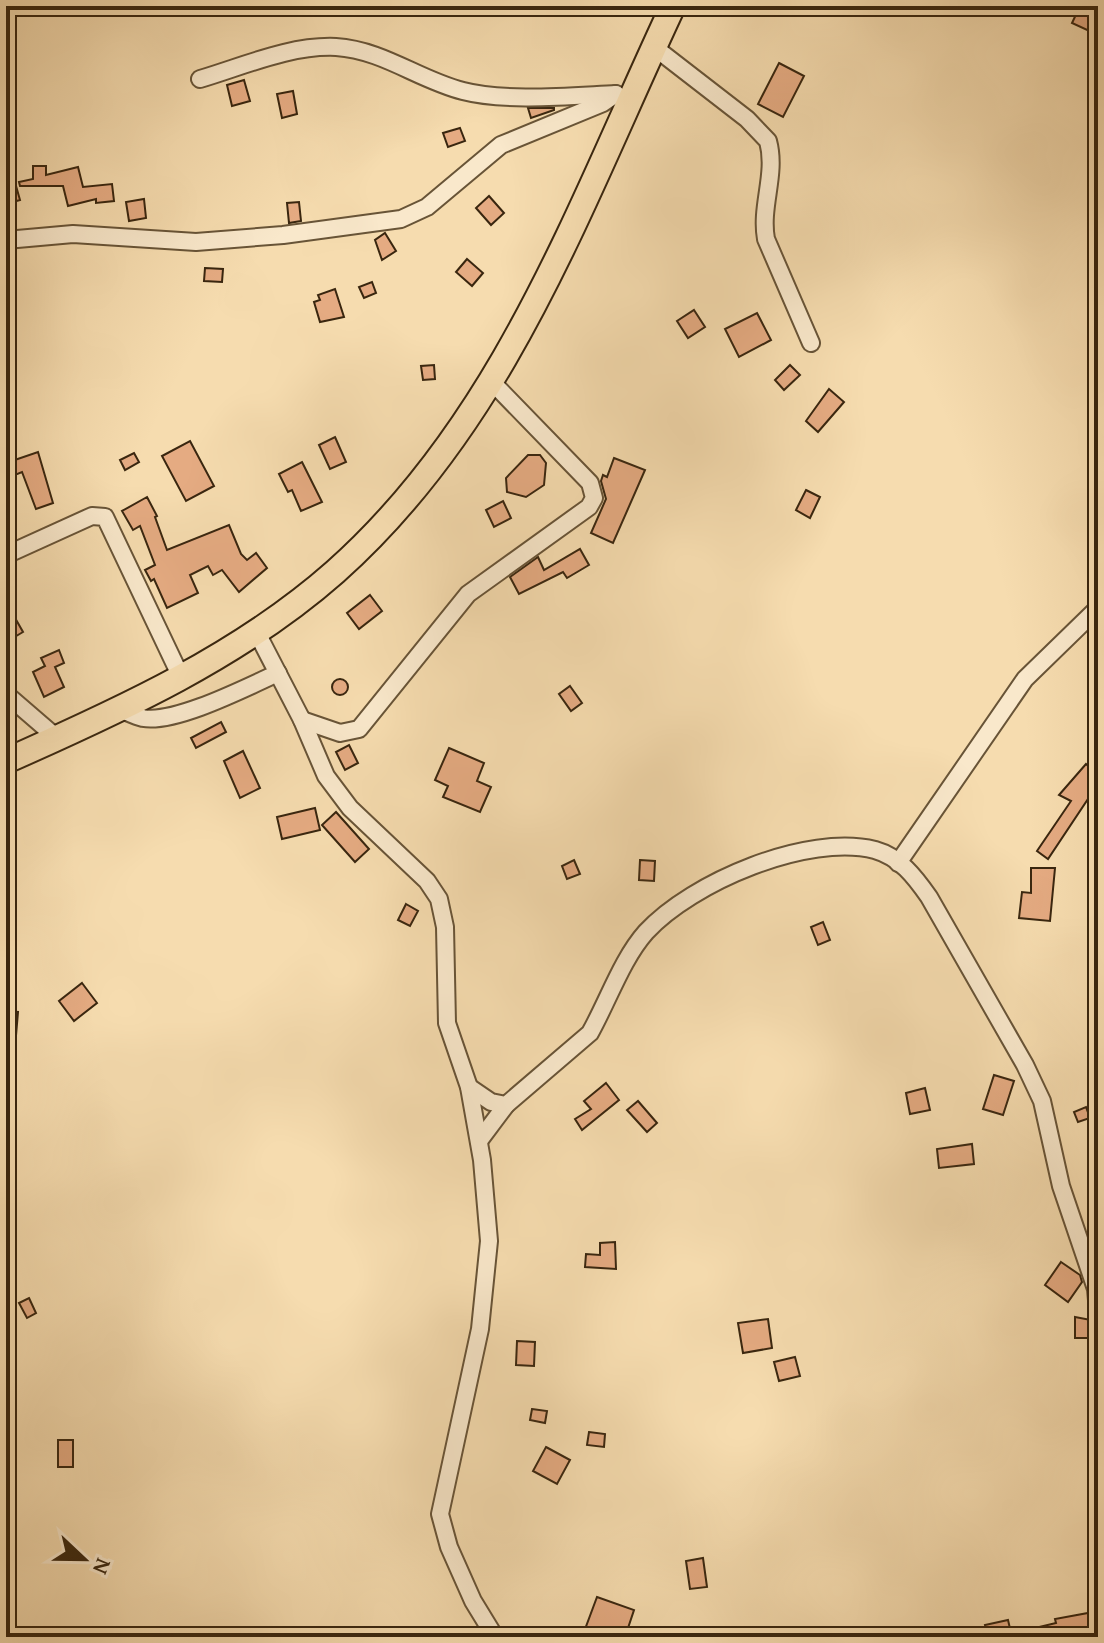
<svg xmlns="http://www.w3.org/2000/svg" width="1104" height="1643" viewBox="0 0 1104 1643" font-family="'Gentium Book Plus',serif">
<rect width="100%" height="100%" fill="#f6dcaf"/>
<filter id="stains"><feTurbulence type="fractalNoise" baseFrequency=".0025" numOctaves="4"/><feColorMatrix values="0 0 0 0 .2 0 0 0 0 .09 0 0 0 0 .02 0 0 0 .5 -.17"/></filter>
<radialGradient id="worn" r=".72"><stop offset=".6" stop-color="#630" stop-opacity="0"/><stop offset="1" stop-color="#630" stop-opacity=".3"/></radialGradient>
<g fill="#e5ab82" stroke="#39260f" stroke-width="2">
<polygon points="1080,6 1098,10 1098,35 1072,23"/>
<polygon points="779,63 804,76 783,117 758,104"/>
<polygon points="244,80 250,101 232,106 227,85"/>
<polygon points="293,91 297,114 282,118 277,94"/>
<polygon points="528,108 554,108 554,110 531,118"/>
<polygon points="460,128 465,141 448,147 443,133"/>
<polygon points="6,161 9,161 20,200 6,204"/>
<polygon points="33,166 46,166 46,175 78,167 83,187 112,184 114,201 96,203 96,199 68,206 63,186 20,186 19,182 33,179"/>
<polygon points="489,196 504,213 491,225 476,208"/>
<polygon points="144,199 146,218 129,221 126,202"/>
<polygon points="299,202 301,221 289,223 287,203"/>
<polygon points="385,233 396,251 382,260 375,240"/>
<polygon points="467,259 483,273 472,286 456,272"/>
<polygon points="205,268 223,269 222,282 204,281"/>
<polygon points="372,282 376,293 364,298 359,287"/>
<polygon points="335,289 344,317 320,322 314,302 320,300 318,295"/>
<polygon points="694,310 705,327 688,338 677,321"/>
<polygon points="757,313 771,340 739,357 725,329"/>
<polygon points="434,365 435,379 423,380 421,366"/>
<polygon points="790,365 800,375 784,390 775,380"/>
<polygon points="829,389 844,402 818,432 806,421"/>
<polygon points="335,437 346,462 330,469 319,445"/>
<polygon points="190,441 214,486 186,501 162,456"/>
<polygon points="38,452 53,503 36,509 22,472 10,477 6,463"/>
<polygon points="134,453 139,462 125,470 120,460"/>
<polygon points="528,455 540,455 546,463 544,485 526,497 507,492 506,478"/>
<polygon points="614,458 645,470 613,543 591,533 606,499 601,481 603,475 607,477"/>
<polygon points="302,462 322,502 301,511 292,490 288,492 279,474"/>
<polygon points="806,490 820,497 810,518 796,510"/>
<polygon points="147,497 157,516 155,517 167,550 229,525 241,554 247,560 256,553 267,568 239,592 222,570 213,575 208,566 190,575 198,593 167,608 154,579 151,581 145,570 155,565 140,526 133,530 122,511"/>
<polygon points="503,501 511,518 494,527 486,510"/>
<polygon points="580,549 589,565 567,578 563,572 519,594 510,577 538,557 544,570"/>
<polygon points="370,595 382,611 359,629 347,613"/>
<polygon points="6,602 23,632 6,642"/>
<polygon points="59,650 64,663 55,667 64,687 44,697 33,672 45,666 41,658"/>
<circle cx="340" cy="687" r="8"/>
<polygon points="570,686 582,703 571,711 559,694"/>
<polygon points="221,722 226,732 196,748 191,738"/>
<polygon points="349,745 358,763 345,770 336,752"/>
<polygon points="449,748 484,763 477,781 491,787 480,812 443,797 448,786 435,780"/>
<polygon points="243,751 260,788 240,798 224,761"/>
<polygon points="1086,764 1098,775 1098,791 1088,799 1048,859 1037,851 1071,801 1059,795"/>
<polygon points="315,808 320,830 282,839 277,817"/>
<polygon points="336,812 369,849 355,862 322,825"/>
<polygon points="574,860 580,874 567,879 562,866"/>
<polygon points="640,860 655,861 654,881 639,880"/>
<polygon points="1031,868 1055,868 1050,921 1019,918 1022,892 1031,893"/>
<polygon points="406,904 418,911 410,926 398,920"/>
<polygon points="823,922 830,940 818,945 811,927"/>
<polygon points="82,983 97,1003 74,1021 59,1001"/>
<polygon points="6,1011 18,1012 14,1059 6,1059"/>
<polygon points="994,1075 1014,1081 1003,1115 983,1109"/>
<polygon points="606,1083 619,1100 582,1130 575,1119 591,1109 584,1101"/>
<polygon points="925,1088 930,1110 910,1114 906,1093"/>
<polygon points="638,1101 657,1123 647,1132 627,1110"/>
<polygon points="1086,1107 1090,1118 1078,1122 1074,1112"/>
<polygon points="972,1144 974,1164 939,1168 937,1149"/>
<polygon points="615,1242 616,1269 585,1267 586,1254 600,1255 600,1243"/>
<polygon points="1061,1262 1080,1275 1082,1282 1068,1302 1045,1285"/>
<polygon points="29,1298 36,1313 27,1318 19,1303"/>
<polygon points="1075,1317 1091,1320 1090,1338 1075,1338"/>
<polygon points="768,1319 772,1348 743,1353 738,1323"/>
<polygon points="517,1341 535,1342 534,1366 516,1365"/>
<polygon points="795,1357 800,1376 779,1381 774,1362"/>
<polygon points="532,1409 547,1411 545,1423 530,1420"/>
<polygon points="589,1432 605,1434 604,1447 587,1445"/>
<rect x="58" y="1440" width="15" height="27"/>
<polygon points="546,1447 570,1460 557,1484 533,1471"/>
<polygon points="703,1558 707,1587 690,1589 686,1561"/>
<polygon points="597,1597 634,1610 625,1637 599,1637 584,1632"/>
<polygon points="1088,1613 1092,1637 1037,1637 1035,1628 1056,1623 1055,1619"/>
<polygon points="1008,1620 1012,1637 988,1637 985,1625"/>
</g>
<g fill="none" stroke-linecap="round" stroke-linejoin="round">
<g stroke="#685437" stroke-width="20">
<g id="street">
<path d="M654,47L747,119L768,141C777,174 760,206 766,239L811,343"/>
<path d="M200,79C244,66 290,45 336,47C383,50 419,80 463,91C505,102 571,96 616,94"/>
<polyline points="6,240 73,234 196,242 283,235 401,219 427,207 501,145 603,103 616,94"/>
<polyline points="6,555 92,516 105,517 181,677"/>
<polyline points="256,631 302,720 326,776 350,808 427,881 439,899 445,927 447,1023 469,1087 482,1160 489,1241 480,1329 440,1514 449,1547 473,1601 495,1637"/>
<polyline points="6,694 57,738"/>
<path d="M119,709C127,712 135,716 143,718C175,724 247,687 278,673"/>
<polyline points="302,720 340,733 359,729 468,594 589,507 594,498 590,483 492,382"/>
<polyline points="898,863 1025,679 1098,608"/>
<path d="M469,1087L491,1102L506,1105L590,1033C608,1001 622,959 646,932C692,882 808,833 875,850C900,857 915,877 929,897L1025,1065L1042,1101L1061,1186L1096,1289L1098,1312"/>
<polyline points="479,1141 506,1105"/>
</g>
</g>
<g stroke="#39260f" stroke-width="28">
<path id="primary" d="M6,761C121,710 240,656 335,572C505,421 579,206 673,6"/>
</g>
<use href="#street" stroke="#f9e8cb" stroke-width="16"/>
<use href="#primary" stroke="#f6dcaf" stroke-width="24"/>
</g>
<rect width="1104" height="1643" fill="none" stroke="#f6dcaf" stroke-width="32"/>
<rect x="8" y="8" width="1088" height="1627" fill="none" stroke="#39260f" stroke-width="4"/>
<rect x="16" y="16" width="1072" height="1611" fill="none" stroke="#39260f" stroke-width="2"/>
<g transform="translate(84 1559) rotate(112)" stroke="#f9e8cb" stroke-width="6" paint-order="stroke">
<path d="M0-6L14 30L0 20L-14 30Z" fill="#39260f"/>
<text y="-12" font-size="22" font-weight="bold" text-anchor="middle" fill="#39260f">N</text>
</g>
<rect width="100%" height="100%" filter="url(#stains)"/>
<rect width="100%" height="100%" fill="url(#worn)"/>
</svg>
